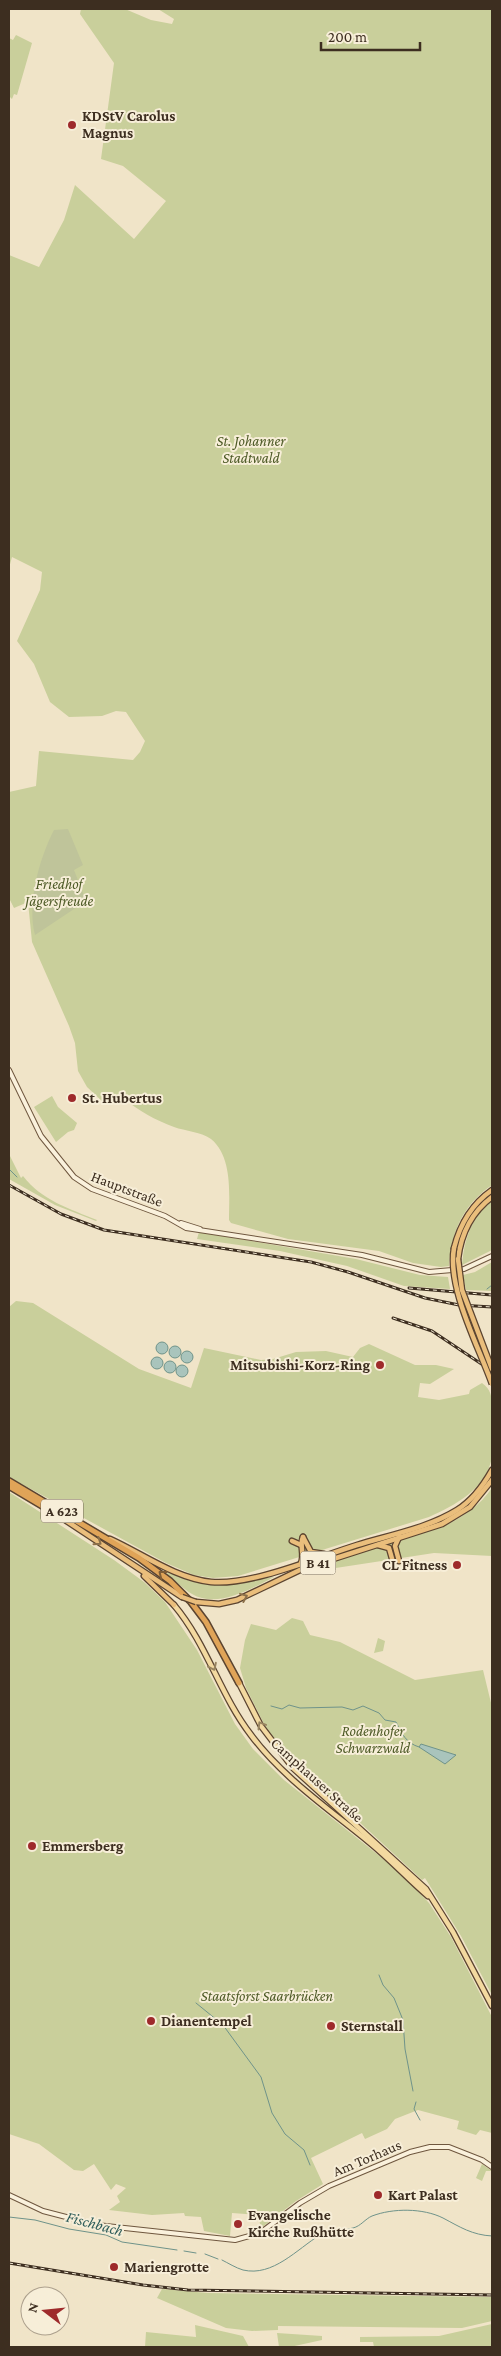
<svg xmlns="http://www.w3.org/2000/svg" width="501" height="2356" viewBox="0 0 501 2356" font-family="'Crimson Pro',serif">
<rect width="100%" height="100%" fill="#f0e4c8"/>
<g fill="#c9cf9b">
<path d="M81,9H125L151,20L172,24L174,19L158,9H492V1185C463,1205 451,1232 449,1266L441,1267L413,1263L379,1251L288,1239L231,1223L229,1220C229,1195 233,1157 211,1139C202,1132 185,1131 174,1127C155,1120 139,1111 123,1098L111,1104L106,1099L103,1102L87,1087L78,1071L75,1043L69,1026L32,942L28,902L14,908L9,898V792L36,786L39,751L133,760L140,752L145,741L126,712L116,711L102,716L69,717L50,702L34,664L17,641L40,590L42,572L12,557L9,568V255L39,267L64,220L75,185L134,239L166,201L123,166L101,159L114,63L80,14Z"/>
<polygon points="16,35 32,43 17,95 14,94 12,99 9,96 9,38 13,40"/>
<polygon points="52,1096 58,1107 77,1123 74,1130 68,1132 56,1142 34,1107"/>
<path d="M9,1154L21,1178L23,1176C41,1200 70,1209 97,1220L96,1221L55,1205L9,1179Z"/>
<path d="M492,1201V1250L462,1265C464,1240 471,1217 492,1201Z"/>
<polygon points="199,1232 356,1259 420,1275 448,1277 450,1289 404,1286 347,1266 280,1251 197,1239"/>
<polygon points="492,1262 492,1291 466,1290 463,1275 475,1272"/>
<path d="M16,1301L33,1303L139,1369L191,1388L204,1348L261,1360L273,1359L296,1352L326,1351L353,1357L360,1348L369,1344L415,1365H436L454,1369L430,1384L420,1383L418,1397L439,1400L469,1394L470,1390L482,1383C494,1391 492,1404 492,1417C492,1430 494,1443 492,1456C488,1488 454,1506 429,1517L238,1576L213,1578L194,1575L166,1563L9,1477V1307Z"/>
<path d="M492,1488V1556L434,1553L316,1571L336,1561L446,1525C465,1516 480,1505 492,1488Z"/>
<polygon points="9,1492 114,1560 144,1582 165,1602 197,1650 235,1724 253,1749 284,1780 401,1873 429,1903 451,1937 492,2017 492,2133 480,2130 476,2135 457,2129 459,2121 418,2110 395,2119 387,2129 365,2139 362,2133 311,2158 323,2184 296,2201 261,2228 258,2215 232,2213 230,2236 204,2231 201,2217 185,2216 184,2213 152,2215 109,2210 120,2202 117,2196 126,2188 116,2184 111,2190 94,2164 83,2171 74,2170 39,2144 9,2134"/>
<path d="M168,1572L190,1581L213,1585L274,1577C251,1589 217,1609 192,1594C183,1589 175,1580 167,1574Z"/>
<polygon points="292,1618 303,1621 310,1635 340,1642 415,1680 483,1670 492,1707 492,1995 461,1936 425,1878 422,1880 355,1818 300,1773 269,1734 246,1688 240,1668 245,1640 251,1624 276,1630"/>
<polygon points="378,1638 385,1641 383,1651 374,1653"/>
<polygon points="482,2164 492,2171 486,2171 482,2181 476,2178"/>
<polygon points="162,2289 208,2293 492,2297 492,2321 462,2328 278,2326 278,2330 252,2331 226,2328 157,2298"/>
<polygon points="492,2324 492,2347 374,2347 373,2342 360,2342 360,2337 439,2336"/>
<polygon points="195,2325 243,2336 249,2347 145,2347 146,2332 196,2337"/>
<polygon points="277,2333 322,2336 322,2340 290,2347 279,2347"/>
</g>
<path fill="#bfc49a" d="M68,829L83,865L74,870L86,901L35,935C27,903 39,859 54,830Z"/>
<g fill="#a9c4bc" stroke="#6f938a">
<circle cx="162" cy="1348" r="6"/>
<circle cx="175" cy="1352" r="6"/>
<circle cx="187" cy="1357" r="6"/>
<circle cx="157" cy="1363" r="6"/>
<circle cx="170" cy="1367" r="6"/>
<circle cx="182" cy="1371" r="6"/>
<polygon points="421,1744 456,1755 445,1764 419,1747"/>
</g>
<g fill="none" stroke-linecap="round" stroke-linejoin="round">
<g stroke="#6f938a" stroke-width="1">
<polyline points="9,1169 17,1177"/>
<polyline points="487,1289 492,1285"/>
<path d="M271,1706L282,1709L289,1705L300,1708L342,1707L353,1710L363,1706L379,1713L385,1720L396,1722C402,1734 406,1743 419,1747"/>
<polyline points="379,1975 383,1985 394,1998 403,2020 405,2049 413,2091"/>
<polyline points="196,2003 223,2025 261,2077 272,2113 285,2134 304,2150 310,2165"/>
<polyline points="416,2102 414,2109 420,2120"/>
<polyline points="9,2217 35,2220 69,2229 106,2235 122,2242 177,2250"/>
<polyline points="184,2251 196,2253"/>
<polyline points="205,2254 218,2259"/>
<path d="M222,2260C228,2263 236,2268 243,2270C273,2277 297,2249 320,2235C331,2228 342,2231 353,2228C361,2226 365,2219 372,2216C393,2208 423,2208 443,2218C460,2227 472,2235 492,2236"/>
</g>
<g stroke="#6f573f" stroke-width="6">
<g id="secondary">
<polyline points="9,1070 41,1136 74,1177 92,1189 165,1216 186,1228 362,1255 429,1272 464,1269 492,1256"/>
<polyline points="181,1223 200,1229"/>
<polyline points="9,2195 43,2211 97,2225 235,2240 260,2233 300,2203 329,2186 410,2152 430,2147 449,2147 482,2160 492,2167"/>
</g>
</g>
<g stroke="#5b4430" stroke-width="7">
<g id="primary">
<path d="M174,1605C207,1644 220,1695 251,1735C283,1778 329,1809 369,1842C390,1859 408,1879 428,1896"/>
<polyline points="239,1683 261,1726 293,1768 426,1889 453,1932 492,2006"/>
</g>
</g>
<g stroke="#5b4430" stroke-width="7">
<g id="trunk">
<path d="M454,1248C460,1224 472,1204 492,1190"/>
<path d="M458,1259C461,1234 472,1212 492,1197"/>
<polyline points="56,1514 182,1597"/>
<polyline points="303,1537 311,1552 324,1554"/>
<polyline points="399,1537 395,1546 399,1561"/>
<path d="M110,1539C143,1554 175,1578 211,1582C251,1586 318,1557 357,1545C390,1535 428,1528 457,1510C473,1500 483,1486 492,1470"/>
<polyline points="292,1541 301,1545"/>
<polyline points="378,1545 389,1548 393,1562"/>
<path d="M301,1563C305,1554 299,1545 303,1537"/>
<polyline points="144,1576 174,1605"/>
<polyline points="196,1602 219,1604 237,1600 302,1569 442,1524 470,1507 492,1480"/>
</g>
</g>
<g stroke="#5b4430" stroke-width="8">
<g id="motorway">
<polyline points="9,1481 139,1558 170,1581 191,1602 206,1622 239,1683"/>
<polyline points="9,1486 56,1514"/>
</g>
</g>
<use href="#secondary" stroke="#faf1dc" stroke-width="4"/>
<use href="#primary" stroke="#f3d9a0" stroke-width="4.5"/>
<use href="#trunk" stroke="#eabe7c" stroke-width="4.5"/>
<use href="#motorway" stroke="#e0a458" stroke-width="5"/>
<g stroke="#3d2e20" stroke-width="3">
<g id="rail">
<polyline points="9,1185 61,1214 104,1230 311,1262 348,1272 425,1298 459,1305 492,1307"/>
<polyline points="409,1288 492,1295"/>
<polyline points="393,1318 432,1331 492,1371"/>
<polyline points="9,2263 143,2285 188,2290 492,2295"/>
</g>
</g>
<use href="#rail" stroke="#f7eed8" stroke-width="1" stroke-dasharray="4" stroke-linecap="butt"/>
<g stroke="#5b4430" stroke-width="7" stroke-linecap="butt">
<g id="trunk-bridge">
<path d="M454,1248C447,1288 478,1345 492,1384"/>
<polyline points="458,1259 462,1290 492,1369"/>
<polyline points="182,1597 196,1602"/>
</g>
</g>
<use href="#trunk-bridge" stroke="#eabe7c" stroke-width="4.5"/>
</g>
<defs><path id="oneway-chevron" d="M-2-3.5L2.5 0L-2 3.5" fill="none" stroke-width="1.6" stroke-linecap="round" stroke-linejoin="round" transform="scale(1.25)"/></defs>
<g stroke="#8b6f49">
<use href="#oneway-chevron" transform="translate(98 1542) rotate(34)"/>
<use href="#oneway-chevron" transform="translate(244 1597) rotate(-22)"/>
</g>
<use stroke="#7e5d36" href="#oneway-chevron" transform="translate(162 1574) rotate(-142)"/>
<g stroke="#988460">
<use href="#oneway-chevron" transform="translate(213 1667) rotate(64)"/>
<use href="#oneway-chevron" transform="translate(261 1725) rotate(-121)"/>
</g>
<g fill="#9e2a2b" stroke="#f7eed8" stroke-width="2">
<circle cx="72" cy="125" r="5"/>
<circle cx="72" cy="1098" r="5"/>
<circle cx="380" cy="1365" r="5"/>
<circle cx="457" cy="1565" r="5"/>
<circle cx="32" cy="1846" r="5"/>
<circle cx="151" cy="2021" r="5"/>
<circle cx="331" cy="2026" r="5"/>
<circle cx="378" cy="2195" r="5"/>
<circle cx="238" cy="2224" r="5"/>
<circle cx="114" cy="2267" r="5"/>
</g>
<g text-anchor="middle" stroke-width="4" stroke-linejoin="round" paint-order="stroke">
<g fill="#f7eed8" stroke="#756857" stroke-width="1">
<rect x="41" y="1499.5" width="42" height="23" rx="4"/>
<rect x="300.5" y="1551.5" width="35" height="23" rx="4"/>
</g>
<g font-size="14" font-weight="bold" fill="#3d2e20">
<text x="62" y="1516">A 623</text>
<text x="318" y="1568">B 41</text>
</g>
<g font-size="15" font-weight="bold" fill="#3d2e20" stroke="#f7eed8" text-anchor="start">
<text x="82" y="121">KDStV Carolus<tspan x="82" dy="17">Magnus</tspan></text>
<text x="82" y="1103">St. Hubertus</text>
<text x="370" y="1370" text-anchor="end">Mitsubishi-Korz-Ring</text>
<text x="447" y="1570" text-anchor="end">CL Fitness</text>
<text x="42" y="1851">Emmersberg</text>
<text x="161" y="2026">Dianentempel</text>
<text x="341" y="2031">Sternstall</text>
<text x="388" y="2200">Kart Palast</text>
<text x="248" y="2220">Evangelische<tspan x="248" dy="17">Kirche Rußhütte</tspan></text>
<text x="124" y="2272">Mariengrotte</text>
</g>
<g font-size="15" font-style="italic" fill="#4d5a26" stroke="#f7eed8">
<text x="251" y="446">St. Johanner<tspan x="251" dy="17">Stadtwald</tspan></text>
<text x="59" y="889">Friedhof<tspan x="59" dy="17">Jägersfreude</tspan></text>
<text x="373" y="1736">Rodenhofer<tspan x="373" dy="17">Schwarzwald</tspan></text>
<text x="267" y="2001">Staatsforst Saarbrücken</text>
</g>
<g font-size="15" fill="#3d2e20" stroke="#f7eed8">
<text transform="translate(127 1189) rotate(21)" y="5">Hauptstraße</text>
<text transform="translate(317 1780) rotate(42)" y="5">Camphauser Straße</text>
<text transform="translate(367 2158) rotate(-23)" y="5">Am Torhaus</text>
</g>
<g font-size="16" font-style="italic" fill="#2f5d5a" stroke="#f7eed8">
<text transform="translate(95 2223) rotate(15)" y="6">Fischbach</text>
</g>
</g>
<rect width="501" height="2356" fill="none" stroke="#3d2e20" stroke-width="20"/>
<g transform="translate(45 2311) rotate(286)"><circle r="24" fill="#f7eed8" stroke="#ada18e"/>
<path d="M0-4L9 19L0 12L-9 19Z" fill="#9e2a2b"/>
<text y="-8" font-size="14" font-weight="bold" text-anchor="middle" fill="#3d2e20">N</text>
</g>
<path d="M321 42v8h99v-8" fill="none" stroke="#3d2e20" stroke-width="2.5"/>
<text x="328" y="42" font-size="15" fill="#3d2e20" stroke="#f7eed8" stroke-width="4" paint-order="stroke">200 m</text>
</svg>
